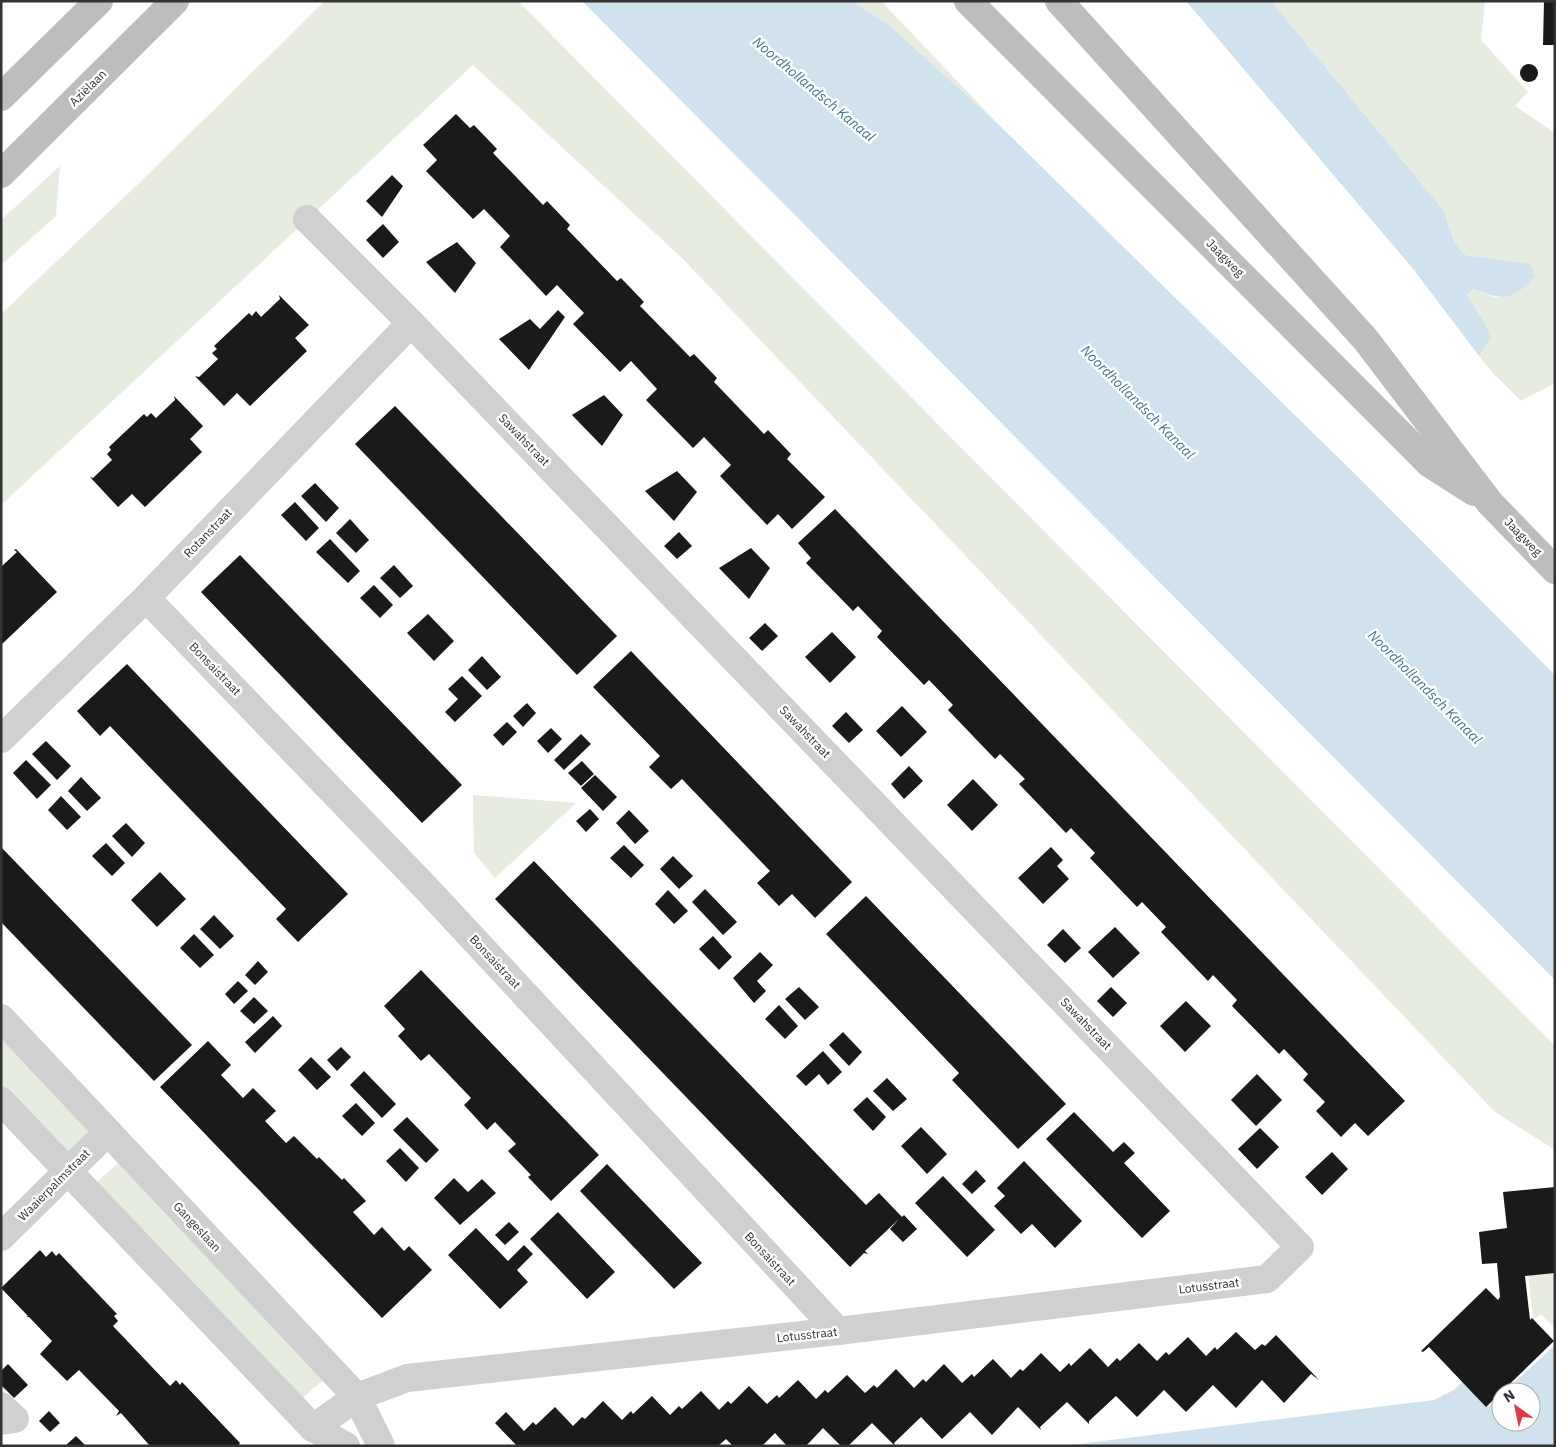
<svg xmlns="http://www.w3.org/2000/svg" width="1556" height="1447" viewBox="0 0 1556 1447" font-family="'IBM Plex Sans',sans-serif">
<rect width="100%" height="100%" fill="#fff"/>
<g fill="#e6ecdf">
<polygon points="325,1 518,1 1555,1046 1555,1150 1495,1112 683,259 473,65 1,505 1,314 136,186"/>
<polygon points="852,1 881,1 997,123 890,26"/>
<polygon points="1271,1 1485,1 1481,40 1528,92 1515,106 1555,133 1555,383 1521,401 1492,372 1479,356 1491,339 1486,325 1467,295 1471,289 1498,298 1531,264 1465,255 1454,242 1444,211"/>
<polygon points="60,166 56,216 1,265 1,220"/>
<polygon points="473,795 576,803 495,878 474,853"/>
<polygon points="1,1033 93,1130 68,1155 1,1085"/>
<polygon points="121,1160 327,1377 300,1400 95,1184"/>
<polygon points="1555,1271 1555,1328 1541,1314 1533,1320 1528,1274"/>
</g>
<g fill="#cfe2ee">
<polygon points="582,1 852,1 890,26 997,123 1355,474 1555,675 1555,980"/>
<path d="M1186,1H1271L1444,211L1454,242L1465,255L1531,264L1535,277C1509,302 1505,300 1472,289L1467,295L1486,325L1491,339L1479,356L1414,270Z"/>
<polygon points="1555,1345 1555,1446 1063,1446 1434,1400 1454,1390 1464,1380 1488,1407 1501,1395 1501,1422 1531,1422 1531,1392 1504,1392"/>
</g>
<g fill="#1a1a1a">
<polygon points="1544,1 1555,1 1555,45 1543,45"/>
<circle cx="1529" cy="73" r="9"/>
<polygon points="456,114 470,128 474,125 497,149 493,153 543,205 547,201 570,225 567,229 617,281 621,278 644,302 640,306 690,357 694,354 717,378 714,382 764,434 768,430 791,454 787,459 825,497 792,529 778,514 767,525 720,476 731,465 704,437 693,448 646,400 657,389 631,361 620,372 573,324 584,313 557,285 546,296 500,247 510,236 484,209 473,219 426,171 437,160 423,145"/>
<polygon points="392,175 403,186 382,217 366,201"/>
<polygon points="383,224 399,242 383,258 366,240"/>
<polygon points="457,242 476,263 455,293 426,262"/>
<polygon points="279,295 309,325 295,338 307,351 250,406 237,393 224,406 195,376 199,377 218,359 212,353 217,349 214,346 249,313 252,316 256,311 261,317 280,299"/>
<polygon points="558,310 565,317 529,370 499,339 530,319 540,329"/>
<polygon points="604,395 623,415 602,446 572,415"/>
<polygon points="174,396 203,426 190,439 202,452 145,507 132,494 118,507 90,477 93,478 112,460 107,454 111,450 109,447 144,414 147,417 151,413 156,418 175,400"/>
<polygon points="395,406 617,636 577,675 355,444"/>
<polygon points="677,471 697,492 674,521 645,491"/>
<polygon points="315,483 339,508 326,522 301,496"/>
<polygon points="295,502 319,528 306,541 281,515"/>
<polygon points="835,509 1405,1101 1368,1136 1355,1123 1341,1137 1316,1111 1325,1102 1303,1080 1308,1074 1284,1049 1279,1054 1232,1006 1237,1000 1213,975 1208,981 1161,932 1166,927 1142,902 1137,907 1090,858 1095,853 1071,828 1066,833 1019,784 1025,779 1000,754 995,759 948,710 953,705 929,680 924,685 877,637 882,631 858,606 853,611 806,563 811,558 798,543"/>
<polygon points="350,519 369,540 356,553 336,533"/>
<polygon points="679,532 692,546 677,559 664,546"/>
<polygon points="330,539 360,571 348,583 316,552"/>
<polygon points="751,548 770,568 749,599 719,568"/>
<polygon points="16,549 57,592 1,645 1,567 17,552 14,550"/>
<polygon points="240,555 462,785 422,823 201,592"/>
<polygon points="394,565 413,586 400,598 380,578"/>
<polygon points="374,585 393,605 380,618 360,598"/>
<polygon points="428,614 454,641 434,661 407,633"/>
<polygon points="765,623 778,636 762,651 749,638"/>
<polygon points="832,632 856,657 830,683 805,657"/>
<polygon points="631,651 852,882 815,918 792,894 779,906 757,883 770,871 682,779 671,789 649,767 660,756 593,687"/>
<polygon points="482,656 501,677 487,690 468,670"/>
<polygon points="127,664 348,894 298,942 276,919 286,909 242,863 110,726 100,736 77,711"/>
<polygon points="462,676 482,696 455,722 445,712 458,699 448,689"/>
<polygon points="527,703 536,713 523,727 513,716"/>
<polygon points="902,706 927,732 901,757 876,731"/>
<polygon points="846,712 863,730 849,743 832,726"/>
<polygon points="507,722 517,732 503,746 493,735"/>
<polygon points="551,728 562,739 548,753 537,741"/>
<polygon points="581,734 591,744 564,770 554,760"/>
<polygon points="46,741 71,766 57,780 32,754"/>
<polygon points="26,760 51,785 37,799 13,773"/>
<polygon points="582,761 594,774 581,786 568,773"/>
<polygon points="909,766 923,781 904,799 891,784"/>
<polygon points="595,775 617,797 603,811 581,788"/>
<polygon points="81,777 101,798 87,811 68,791"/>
<polygon points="973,779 998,805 972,831 947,805"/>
<polygon points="61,796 81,817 67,830 48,810"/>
<polygon points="590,809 599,819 586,832 576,821"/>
<polygon points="629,810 649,831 635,844 616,823"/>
<polygon points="126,823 145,843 132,857 112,836"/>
<polygon points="106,843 125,863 112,876 92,856"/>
<polygon points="624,845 644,865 631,878 610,858"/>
<polygon points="1,847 192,1045 154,1081 1,922"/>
<polygon points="1051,847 1063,860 1057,866 1069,879 1043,904 1018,878"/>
<polygon points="673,856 693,876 679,889 660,869"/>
<polygon points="534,861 866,1205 879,1193 902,1217 904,1215 917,1229 903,1242 890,1229 899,1219 865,1251 868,1254 864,1253 850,1267 495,899"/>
<polygon points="160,872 186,899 157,927 131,900"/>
<polygon points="705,889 737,922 723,935 692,902"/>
<polygon points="668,890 688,911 674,924 655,904"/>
<polygon points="866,896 1066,1104 1018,1149 952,1080 959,1073 826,934"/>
<polygon points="214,915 234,936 220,949 200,929"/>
<polygon points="1115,927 1140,953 1113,978 1088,952"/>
<polygon points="1063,929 1081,948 1065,963 1047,945"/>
<polygon points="194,934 214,955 200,968 180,948"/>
<polygon points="713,936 732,957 719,970 699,949"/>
<polygon points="760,952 773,965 757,981 766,991 754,1003 733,978"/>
<polygon points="258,961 268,972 255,985 245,975"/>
<polygon points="421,970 599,1155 551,1201 528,1177 531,1175 508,1151 516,1144 495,1122 487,1130 464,1105 471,1098 429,1054 421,1061 398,1036 405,1029 384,1006"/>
<polygon points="238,981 248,991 234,1004 225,994"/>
<polygon points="799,987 819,1007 805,1020 785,999"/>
<polygon points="1111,987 1127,1003 1113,1017 1097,1001"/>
<polygon points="254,997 268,1011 254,1024 240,1011"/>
<polygon points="1186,1001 1211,1026 1185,1052 1160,1026"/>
<polygon points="779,1005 798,1026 785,1039 765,1019"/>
<polygon points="273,1016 282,1026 255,1053 245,1042"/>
<polygon points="843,1032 862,1052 849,1066 829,1045"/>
<polygon points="208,1041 231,1065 221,1075 243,1098 253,1088 276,1111 265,1121 286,1143 294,1136 317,1159 319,1157 342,1180 344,1178 366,1201 353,1212 374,1235 382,1227 404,1251 409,1246 432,1270 382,1318 160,1087"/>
<polygon points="341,1047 351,1057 337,1071 327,1060"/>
<polygon points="823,1051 842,1072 828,1085 819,1074 806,1086 796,1076"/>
<polygon points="311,1057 331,1077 317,1090 298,1070"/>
<polygon points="364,1071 396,1104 382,1118 350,1085"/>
<polygon points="1257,1074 1282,1100 1256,1126 1231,1100"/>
<polygon points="887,1078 907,1099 893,1111 873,1091"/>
<polygon points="867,1097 886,1117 873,1131 853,1110"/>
<polygon points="356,1103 375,1123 362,1136 342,1116"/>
<polygon points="1074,1112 1113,1152 1124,1142 1135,1153 1124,1163 1170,1211 1142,1238 1046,1139"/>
<polygon points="407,1117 439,1150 426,1163 393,1130"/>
<polygon points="921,1127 947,1154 927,1174 901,1146"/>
<polygon points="1260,1128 1279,1147 1257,1169 1238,1149"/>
<polygon points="400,1148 419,1168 406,1182 386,1161"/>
<polygon points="1332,1152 1348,1169 1322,1195 1305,1177"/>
<polygon points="1024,1161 1082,1221 1055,1248 1032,1224 1021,1234 994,1206 1005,1196 997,1188"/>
<polygon points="607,1164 702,1263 674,1289 580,1191"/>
<polygon points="976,1170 986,1181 972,1194 962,1184"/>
<polygon points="943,1176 995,1230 967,1257 915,1203"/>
<polygon points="454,1178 468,1192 482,1179 496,1193 460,1225 434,1198"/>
<polygon points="1555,1187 1555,1273 1525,1276 1530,1320 1532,1318 1554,1341 1486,1407 1429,1347 1423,1352 1421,1351 1486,1288 1498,1300 1500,1297 1497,1263 1482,1264 1479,1232 1507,1228 1503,1192"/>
<polygon points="558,1212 615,1272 587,1299 530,1239"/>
<polygon points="509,1222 519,1232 505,1245 495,1235"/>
<polygon points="476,1228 508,1261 524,1245 533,1254 517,1270 528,1282 500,1309 448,1255"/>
<polygon points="40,1250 46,1257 52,1251 56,1256 59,1253 117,1314 114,1316 118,1321 113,1326 170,1386 176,1380 180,1385 182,1382 240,1443 238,1446 150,1446 121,1413 116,1416 119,1411 79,1370 67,1381 40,1354 52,1341 29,1317 26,1317 28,1316 1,1288"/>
<polygon points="1236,1332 1255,1350 1262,1344 1265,1346 1276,1335 1319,1380 1311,1374 1284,1403 1262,1380 1236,1408 1213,1385 1186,1412 1164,1390 1137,1417 1116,1396 1089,1421 1089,1424 1067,1402 1040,1427 1041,1430 1018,1407 992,1435 970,1412 942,1439 921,1417 894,1443 895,1446 872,1423 848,1446 841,1446 823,1428 806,1446 787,1446 775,1433 762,1446 733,1446 726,1439 718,1446 517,1446 495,1423 506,1412 524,1431 533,1422 536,1425 555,1407 573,1426 582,1417 585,1419 603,1401 622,1420 631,1411 633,1414 652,1396 670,1415 679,1406 682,1409 701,1391 719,1410 728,1401 731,1404 749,1386 767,1404 777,1395 779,1398 798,1380 816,1399 825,1390 828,1393 847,1375 865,1393 874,1385 877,1388 896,1369 914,1388 923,1379 926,1382 944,1364 962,1383 972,1374 974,1377 993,1359 1011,1378 1020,1369 1023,1371 1041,1353 1060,1372 1069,1363 1071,1366 1090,1348 1108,1367 1117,1358 1120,1361 1139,1343 1157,1361 1166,1352 1169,1355 1188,1337 1206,1356 1215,1347 1217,1350"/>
<polygon points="8,1364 28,1385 14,1398 1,1385 1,1371"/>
<polygon points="49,1411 60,1423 50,1432 39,1421"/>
<polygon points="76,1436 86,1446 65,1446"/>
</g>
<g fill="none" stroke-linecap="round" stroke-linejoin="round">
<g stroke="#d0d0d0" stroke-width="28">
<polyline points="307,219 411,323 1300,1247 1267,1279 838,1331 407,1378 357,1397 313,1428"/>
<polyline points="146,598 427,889 838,1331"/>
<polyline points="1,739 146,598 411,323"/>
<polyline points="1,1237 69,1170"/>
<polyline points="1,1406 15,1419 1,1421"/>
</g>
<g stroke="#d0d0d0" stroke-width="28">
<polyline points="1,1018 357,1397 381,1446"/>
<polyline points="1,1101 313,1428 346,1446"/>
<polyline points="69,1170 108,1132"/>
</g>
<g stroke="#bdbdbd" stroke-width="28">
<polyline points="968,1 1430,464 1474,492"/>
<polyline points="1059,1 1366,340 1490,503 1555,570"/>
<polyline points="1,97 99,1"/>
<polyline points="1,174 175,1"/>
</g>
</g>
<g text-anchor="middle" stroke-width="5" stroke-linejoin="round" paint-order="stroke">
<g font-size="12" fill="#333" stroke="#fff">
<text transform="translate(88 88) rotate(-45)" y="4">Aziëlaan</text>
<text transform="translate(1225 258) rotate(45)" y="4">Jaagweg</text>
<text transform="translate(524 440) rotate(46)" y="4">Sawahstraat</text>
<text transform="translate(208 533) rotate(-46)" y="4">Rotanstraat</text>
<text transform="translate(1523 537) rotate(46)" y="4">Jaagweg</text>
<text transform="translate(215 669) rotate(46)" y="4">Bonsaistraat</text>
<text transform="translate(805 732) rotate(46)" y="4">Sawahstraat</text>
<text transform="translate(495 962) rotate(47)" y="4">Bonsaistraat</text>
<text transform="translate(1086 1024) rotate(46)" y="4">Sawahstraat</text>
<text transform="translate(54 1185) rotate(-45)" y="4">Waaierpalmstraat</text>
<text transform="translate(197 1227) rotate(47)" y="4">Gangeslaan</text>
<text transform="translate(770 1259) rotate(47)" y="4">Bonsaistraat</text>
<text transform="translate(1209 1286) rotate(-7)" y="4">Lotusstraat</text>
<text transform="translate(807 1335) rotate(-6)" y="4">Lotusstraat</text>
</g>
<g font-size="14" font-style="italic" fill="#3f7597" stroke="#fff">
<text transform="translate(814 89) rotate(40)" y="5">Noordhollandsch Kanaal</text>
<text transform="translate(1138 402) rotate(45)" y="5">Noordhollandsch Kanaal</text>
<text transform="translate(1425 687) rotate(45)" y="5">Noordhollandsch Kanaal</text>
</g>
</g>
<rect width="1556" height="1447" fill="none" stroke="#333333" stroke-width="5"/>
<g transform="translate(1516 1407) rotate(327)"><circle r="24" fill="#ffffff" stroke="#adadad"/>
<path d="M0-4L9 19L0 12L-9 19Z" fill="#e63946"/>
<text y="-8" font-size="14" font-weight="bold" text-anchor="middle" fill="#333333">N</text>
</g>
</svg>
